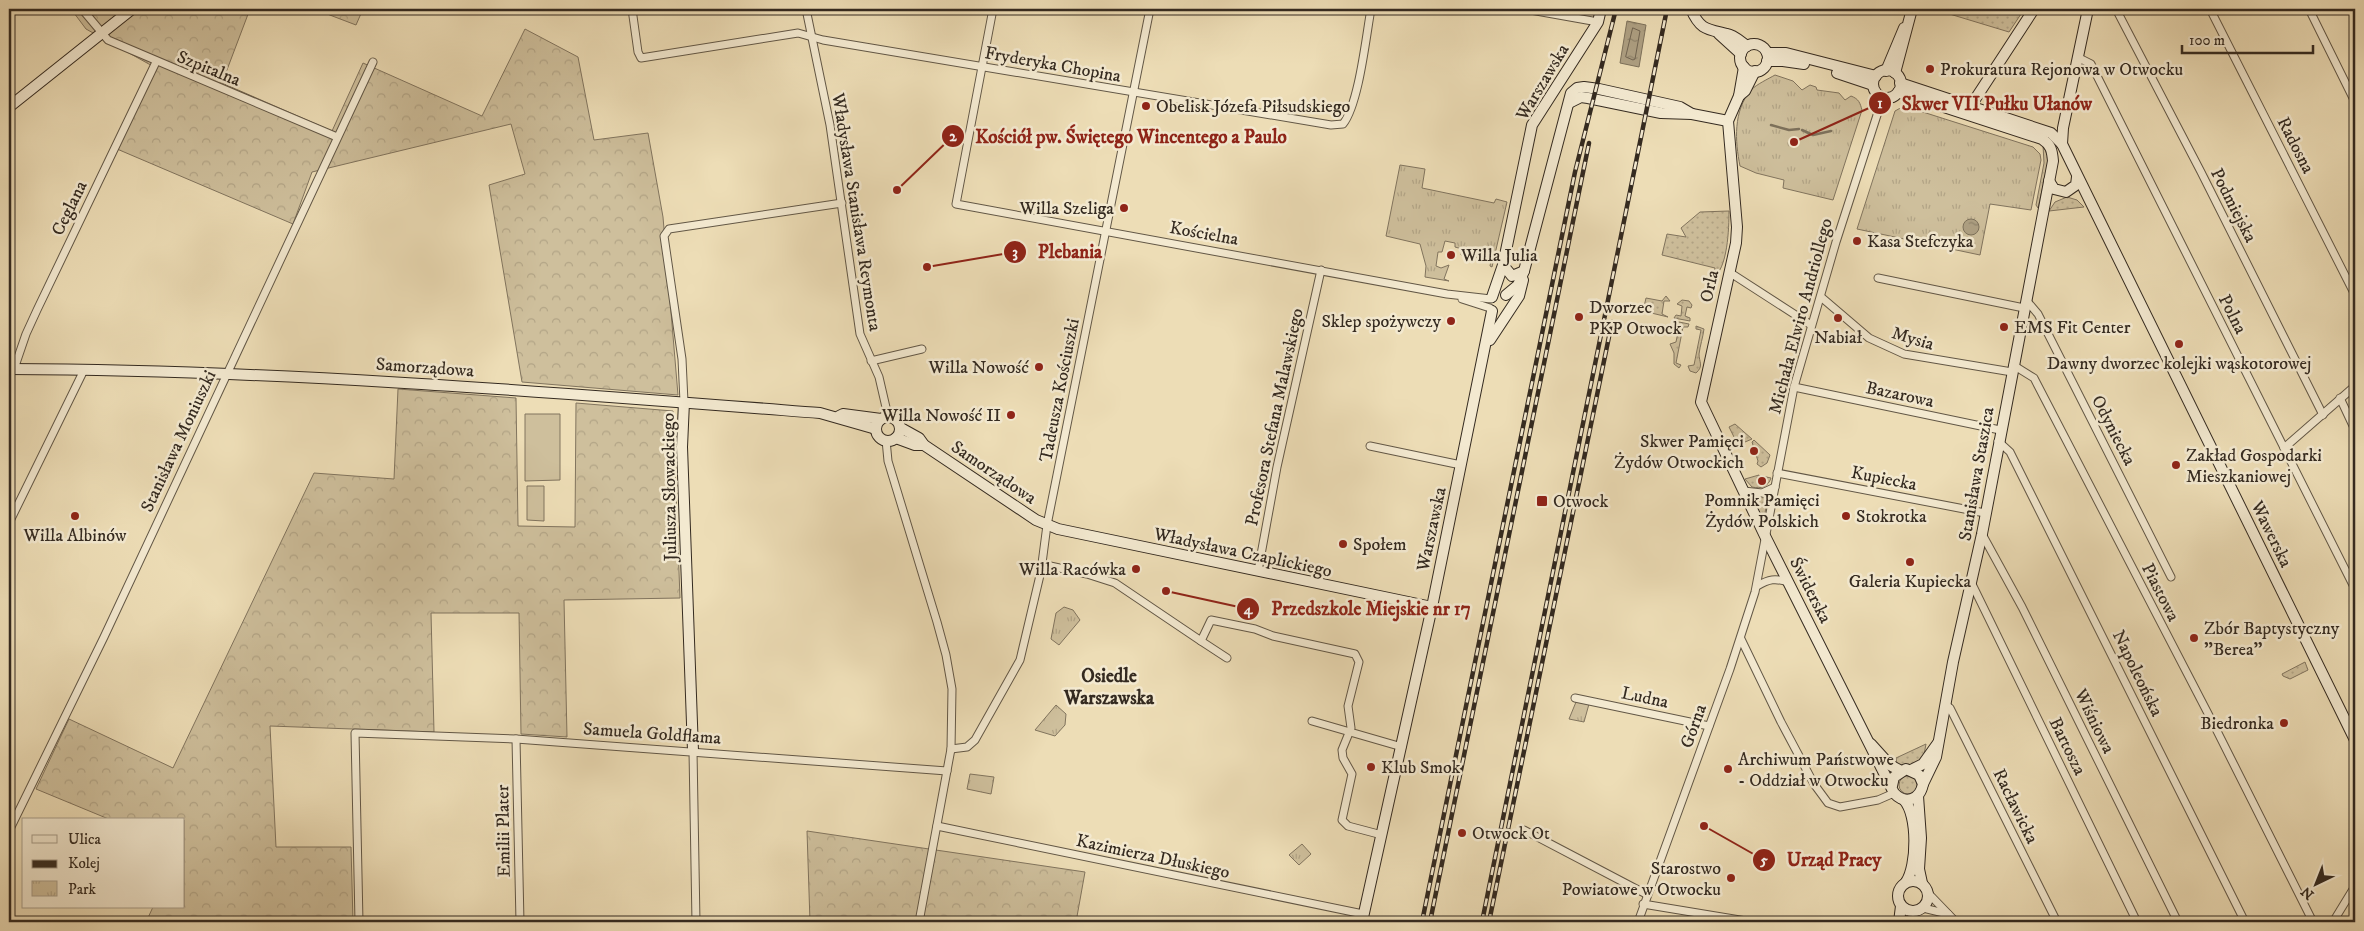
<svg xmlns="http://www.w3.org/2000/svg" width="2364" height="931" viewBox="0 0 2364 931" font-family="'IM FELL DW Pica',serif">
<defs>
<pattern id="grass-dots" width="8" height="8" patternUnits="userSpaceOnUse" patternTransform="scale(1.25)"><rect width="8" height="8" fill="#cebf9c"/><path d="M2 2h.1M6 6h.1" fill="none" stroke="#b2a486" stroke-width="1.8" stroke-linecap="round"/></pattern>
<pattern id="forest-crowns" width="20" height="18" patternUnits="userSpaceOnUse" patternTransform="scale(1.25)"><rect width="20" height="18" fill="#cebf9c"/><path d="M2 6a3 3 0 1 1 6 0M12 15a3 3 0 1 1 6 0" fill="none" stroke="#b2a486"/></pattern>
<pattern id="park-tufts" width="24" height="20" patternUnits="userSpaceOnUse" patternTransform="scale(1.25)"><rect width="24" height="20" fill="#cebf9c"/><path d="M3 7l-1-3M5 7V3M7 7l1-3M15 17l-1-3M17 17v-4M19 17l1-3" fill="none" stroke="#b2a486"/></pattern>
<pattern id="water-ripples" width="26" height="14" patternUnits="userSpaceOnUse" patternTransform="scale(1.25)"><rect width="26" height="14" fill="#aea083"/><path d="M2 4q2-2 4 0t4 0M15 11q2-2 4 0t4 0" fill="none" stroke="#8e836b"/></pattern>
</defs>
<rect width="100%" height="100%" fill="#edddb6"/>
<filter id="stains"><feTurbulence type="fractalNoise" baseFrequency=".004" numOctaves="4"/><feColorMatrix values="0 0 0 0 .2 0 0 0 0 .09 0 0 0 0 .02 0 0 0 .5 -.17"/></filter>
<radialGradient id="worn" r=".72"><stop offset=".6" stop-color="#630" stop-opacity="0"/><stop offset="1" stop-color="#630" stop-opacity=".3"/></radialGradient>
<g fill="url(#grass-dots)" stroke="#81745e">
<polygon points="1943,9 2001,9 2021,14 2009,32 1943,12"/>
<polygon points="2043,145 2049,159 2038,208 2036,205 2044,163"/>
<polygon points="2067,197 2077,200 2084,207 2049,211 2055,202"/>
<path d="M1729,211C1729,227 1728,271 1712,278L1715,268L1662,255L1667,234L1686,237L1681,228L1700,212Z"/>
<polygon points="1666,296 1670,301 1664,301 1662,314 1668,317 1643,311 1646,298 1662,301"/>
<polygon points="1682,300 1689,301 1692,305 1691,308 1687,307 1685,316 1690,318 1690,321 1674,318 1676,315 1681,316 1682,306 1677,304"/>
<polygon points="1674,321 1689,324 1688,327 1683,327 1676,363 1681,365 1679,368 1674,364 1674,353 1670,344 1676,342 1679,327 1674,326"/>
<path d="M1696,326L1704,329C1703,337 1700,346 1699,354C1699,362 1704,366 1696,373L1690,371L1688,366L1694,365L1701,330L1696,329Z"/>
<polygon points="1735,424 1752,439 1738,445 1729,427"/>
<polygon points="1754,440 1770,455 1767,463 1761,467 1757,464 1758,461 1752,442"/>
<path d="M1759,475L1761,484L1764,481L1762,476L1771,478C1768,487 1761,489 1752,487L1745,479Z"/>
<polygon points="1768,497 1764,518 1762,518 1753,499"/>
<polygon points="2305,662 2308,670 2290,679 2283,676 2282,674"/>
<polygon points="1926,744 1923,760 1913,766 1897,764 1896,758"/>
<circle cx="1908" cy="785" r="9"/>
</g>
<g fill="url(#forest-crowns)" stroke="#81745e">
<polygon points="71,9 250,9 222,83 332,131 363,63 482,116 525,29 578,57 594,140 648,133 663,217 678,395 522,382 489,185 525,174 511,124 312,172 293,224 117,149 156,68 86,29"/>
<polygon points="314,9 363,9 356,25"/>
<polygon points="398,389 516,398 518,526 575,527 576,403 673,411 680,598 564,600 567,737 521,734 519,613 431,613 434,732 270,726 276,847 351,847 353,922 146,922 153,907 184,907 184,820 111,820 36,789 69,719 173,768 314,473 394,479"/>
<polygon points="807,831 1085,872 1076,922 810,922"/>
</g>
<g fill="url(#park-tufts)" stroke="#81745e">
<path d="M1775,75L1793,81L1802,90L1810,85L1816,87L1817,90L1839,93L1845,100L1851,96C1859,99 1860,103 1862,110L1833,200L1783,188L1784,180L1756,173L1740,166C1735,141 1733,111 1751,90C1757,84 1768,79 1775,75Z"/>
<polygon points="1904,106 2033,147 2040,154 2041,160 2031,210 1990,204 1980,255 1857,229 1895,111"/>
<polygon points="1400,165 1425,169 1422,188 1494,203 1496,199 1507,202 1492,267 1490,266 1491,260 1461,255 1462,249 1455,247 1455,243 1445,241 1442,252 1438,252 1436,266 1441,268 1449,265 1444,279 1449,281 1425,277 1426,266 1420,244 1386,236"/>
<polygon points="1064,607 1073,610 1080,620 1059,645 1051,639 1056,613"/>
<polygon points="1576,702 1589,704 1584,722 1569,719"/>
<polygon points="1056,705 1066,714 1065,725 1055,736 1035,730"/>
<polygon points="970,774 994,777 991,794 967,789"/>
<polygon points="1302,844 1311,854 1299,865 1289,855"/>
</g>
<g fill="#cebf9c" stroke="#81745e">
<polygon points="525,414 560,414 560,480 525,481"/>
<polygon points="527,486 544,486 544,521 527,520"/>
</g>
<g fill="url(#water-ripples)" stroke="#7d715b">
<polygon points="1627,21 1646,25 1639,67 1620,63"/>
<circle cx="1971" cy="227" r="8"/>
</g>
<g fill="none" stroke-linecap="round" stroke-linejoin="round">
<polygon stroke="#716552" stroke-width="1" points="1633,28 1640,31 1635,59 1633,60 1626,57"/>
<g stroke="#7d715b" stroke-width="2.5">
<polyline points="1771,125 1789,130 1799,129"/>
<polyline points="1802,130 1813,135 1831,131"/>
</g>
<g stroke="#625746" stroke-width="9">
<g id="street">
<polyline points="82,9 108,40 337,137"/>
<path d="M632,9L638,52L641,58L798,33L823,40L1331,125L1343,124C1359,104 1366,36 1371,9"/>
<polyline points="806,9 830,125 860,334 879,377 888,416"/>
<polyline points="993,9 956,204 1447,294 1491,299"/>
<polyline points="1525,9 1598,22"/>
<polyline points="2116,9 2201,172 2323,415"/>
<polyline points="2210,9 2355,295"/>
<polyline points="2309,9 2355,102"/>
<polyline points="2079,58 2091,64 2355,589"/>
<polyline points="1879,96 1879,109"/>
<polyline points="1729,272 1811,325"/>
<polyline points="1878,278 2024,308"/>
<polyline points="1821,297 1869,338 1904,354 2012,372"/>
<polyline points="1462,299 1490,308"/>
<polyline points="2026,300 2038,314 2171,577"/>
<polyline points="871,361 922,349"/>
<polyline points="2013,365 2034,378 2215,727 2313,922"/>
<polyline points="14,369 26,334 37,310 156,62"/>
<polyline points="1794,387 2000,430"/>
<polyline points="2340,398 2355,430"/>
<polyline points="684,402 682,359 664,236 669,229 842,203"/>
<polyline points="886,440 888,461 937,622 946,655 952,689 951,749 919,922"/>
<polyline points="1998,441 2010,452 2245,922"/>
<polyline points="1370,446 1461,465"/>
<polyline points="2284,448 2355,386"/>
<polyline points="1777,473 1985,513"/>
<polyline points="1744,491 1762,493 1775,487"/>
<polyline points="9,523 84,370"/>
<polyline points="1982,534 2022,607 2178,922"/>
<polyline points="1041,564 1087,574 1115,583 1201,641 1211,620 1255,629 1273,636 1355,654 1359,662 1348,706 1351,728 1342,750 1343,758 1352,774 1342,820 1348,826 1382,835"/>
<polyline points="1258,571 1277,467 1321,270"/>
<polyline points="1971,582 2137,922"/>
<path d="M1757,586C1769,579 1775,578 1788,582"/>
<polyline points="1741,639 1781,722 1814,784 1828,803 1840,807 1878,800 1894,793"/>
<polyline points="1201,641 1227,658"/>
<polyline points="1575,698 1709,726"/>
<polyline points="1946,705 1950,708 2057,922"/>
<polyline points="1312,721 1402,747"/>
<polyline points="516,739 520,922"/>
<polyline points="951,749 967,747 975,740 1020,660 1041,571 1047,525 1150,9"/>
<polyline points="693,751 696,922"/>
<polyline points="937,826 1363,914"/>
<polyline points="1524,830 1646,894"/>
<polyline points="9,831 104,637 373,62"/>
<polyline points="1929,894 1956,922"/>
<polyline points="1643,904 1752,922"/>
<polyline points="1923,908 1948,914"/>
<polyline points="359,922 355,733 516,739 947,771"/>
<polyline points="1638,922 1730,669 1755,592 1794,387 1836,242 1879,109 1888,98"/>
<polyline points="2333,922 2355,886"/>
</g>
</g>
<g stroke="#342a20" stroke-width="12">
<g id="secondary">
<path d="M1691,9C1700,30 1707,29 1727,34C1734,35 1741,42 1747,46"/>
<polyline points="2088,9 2063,128 2062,144 2355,740"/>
<polyline points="1719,34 1741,54"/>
<circle cx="1754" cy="58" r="14"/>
<polyline points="1767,53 1786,53 1876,76"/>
<polyline points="1767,61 1783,61 1804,64"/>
<path d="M1744,67L1739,96L1728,121L1737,227L1736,243L1701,402L1765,536L1894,793C1905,805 1920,800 1923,784L1919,775L1906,769L1894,777L1892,786"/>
<circle cx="1887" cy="84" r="14"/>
<polyline points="1886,71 1904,28"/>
<polyline points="1837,73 1873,85"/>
<polyline points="1895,73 1912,9"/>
<polyline points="1900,83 2051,133 2062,144"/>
<path d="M1898,92L2042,139C2051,145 2052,150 2053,161L1982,534L1953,662L1936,757L1923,784"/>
<polyline points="1739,96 1745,91 1755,71"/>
<polyline points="1569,103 1581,97 1588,98 1661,113 1692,114 1728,121"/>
<polyline points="9,107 132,9"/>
<polyline points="1970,107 2034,9"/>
<polyline points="2049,181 2054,189 2066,192 2076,185 2077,177"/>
<polyline points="1503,265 1512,276 1524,271"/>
<polyline points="1506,295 1518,285 1524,271 1571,93 1577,88 1584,87 1599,89 1680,107 1692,114"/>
<polyline points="1492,297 1503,265 1532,125 1598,22 1601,9"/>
<polyline points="1490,340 1519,296 1523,280"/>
<path d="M9,369C280,370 550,392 820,413L876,429"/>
<polyline points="684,402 682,447 693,751"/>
<polyline points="839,416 843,414 881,419"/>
<circle cx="888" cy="429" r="12"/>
<polyline points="901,428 919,438 924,445 1036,520 1058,529 1432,607"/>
<polyline points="896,438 915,445 924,445"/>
<polyline points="1871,744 1890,765 1901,771"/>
<polyline points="1911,770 1923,764 1938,743"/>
<polyline points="1918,796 1921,838 1919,869 1922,883"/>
<path d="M1904,800C1918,815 1917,866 1906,882"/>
<circle cx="1913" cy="896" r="15"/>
<polyline points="1362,922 1432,607 1492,311"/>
<polyline points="1899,922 1901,906"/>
</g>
</g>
<use href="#street" stroke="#f3e9d0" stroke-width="7"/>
<use href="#secondary" stroke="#f3e9d0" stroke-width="10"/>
<g stroke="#342a20" stroke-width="4.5">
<g id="rail">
<polyline points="1422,922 1575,172 1616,9"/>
<polyline points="1430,922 1589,143"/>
<polyline points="1482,922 1667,9"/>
<polyline points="1489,922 1612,322"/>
</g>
</g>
<use href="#rail" stroke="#f3e9d0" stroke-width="2.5" stroke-dasharray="8" stroke-linecap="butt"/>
</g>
<g fill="#8f2418" stroke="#f3e9d0" stroke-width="2">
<circle cx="1930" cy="69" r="5"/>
<circle cx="1146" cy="106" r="5"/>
<circle cx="1124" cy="208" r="5"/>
<circle cx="1857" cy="241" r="5"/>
<circle cx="1451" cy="255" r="5"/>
<circle cx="1579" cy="317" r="5"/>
<circle cx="1838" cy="318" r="5"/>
<circle cx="1451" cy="321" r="5"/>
<circle cx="2004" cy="327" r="5"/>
<circle cx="2179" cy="344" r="5"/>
<circle cx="1039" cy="367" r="5"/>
<circle cx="1011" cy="415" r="5"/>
<circle cx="1754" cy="451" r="5"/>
<circle cx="2176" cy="465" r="5"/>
<circle cx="1762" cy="481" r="5"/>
<rect x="1536" y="495" width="12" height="12" rx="2.5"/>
<circle cx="75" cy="516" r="5"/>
<circle cx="1846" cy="516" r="5"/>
<circle cx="1343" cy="544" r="5"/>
<circle cx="1910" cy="562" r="5"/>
<circle cx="1136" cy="569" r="5"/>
<circle cx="2194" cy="638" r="5"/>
<circle cx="2284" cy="723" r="5"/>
<circle cx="1371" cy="767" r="5"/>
<circle cx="1728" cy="769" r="5"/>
<circle cx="1462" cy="833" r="5"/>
<circle cx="1731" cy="878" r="5"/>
</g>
<g text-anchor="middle" stroke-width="5" stroke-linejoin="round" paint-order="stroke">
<g font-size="18" fill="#342a20" stroke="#f3e9d0">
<text transform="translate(1053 64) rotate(10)" y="6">Fryderyka Chopina</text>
<text transform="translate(209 68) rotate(22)" y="6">Szpitalna</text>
<text transform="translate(1542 82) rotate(-59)" y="6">Warszawska</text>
<text transform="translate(2296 145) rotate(63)" y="6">Radosna</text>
<text transform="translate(2234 205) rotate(63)" y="6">Podmiejska</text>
<text transform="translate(69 208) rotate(-64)" y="6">Ceglana</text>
<text transform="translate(857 212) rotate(81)" y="6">Władysława Stanisława Reymonta</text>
<text transform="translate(1204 233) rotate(10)" y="6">Kościelna</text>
<text transform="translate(1709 286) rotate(-77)" y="6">Orla</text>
<text transform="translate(2233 314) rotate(63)" y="6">Polna</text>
<text transform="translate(1800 316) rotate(-75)" y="6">Michała Elwiro Andriollego</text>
<text transform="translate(1913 338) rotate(17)" y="6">Mysia</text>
<text transform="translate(425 367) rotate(4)" y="6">Samorządowa</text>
<text transform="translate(1059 390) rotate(-79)" y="6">Tadeusza Kościuszki</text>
<text transform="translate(1900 394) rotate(12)" y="6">Bazarowa</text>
<text transform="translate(1274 417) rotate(-78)" y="6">Profesora Stefana Malawskiego</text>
<text transform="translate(2114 430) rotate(63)" y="6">Odyniecka</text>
<text transform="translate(178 441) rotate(-65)" y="6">Stanisława Moniuszki</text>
<text transform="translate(994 472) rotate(34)" y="6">Samorządowa</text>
<text transform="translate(1976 474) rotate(-80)" y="6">Stanisława Staszica</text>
<text transform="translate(1884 478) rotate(11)" y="6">Kupiecka</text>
<text transform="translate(669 487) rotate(-91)" y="6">Juliusza Słowackiego</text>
<text transform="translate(1431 529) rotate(-78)" y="6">Warszawska</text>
<text transform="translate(2272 534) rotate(64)" y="6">Wawerska</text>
<text transform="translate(1243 552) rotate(12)" y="6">Władysława Czaplickiego</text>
<text transform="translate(1811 590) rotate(63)" y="6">Świderska</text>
<text transform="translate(2161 592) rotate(63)" y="6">Piastowa</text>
<text transform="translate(2138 673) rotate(64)" y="6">Napoleońska</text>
<text transform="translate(1645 697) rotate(12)" y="6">Ludna</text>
<text transform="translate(2095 721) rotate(64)" y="6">Wiśniowa</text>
<text transform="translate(1693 726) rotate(-70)" y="6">Górna</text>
<text transform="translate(652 733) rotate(4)" y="6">Samuela Goldflama</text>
<text transform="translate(2068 746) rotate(64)" y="6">Bartosza</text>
<text transform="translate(2016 806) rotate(64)" y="6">Racławicka</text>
<text transform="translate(503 831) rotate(-91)" y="6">Emilii Plater</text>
<text transform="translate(1153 856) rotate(12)" y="6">Kazimierza Dłuskiego</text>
</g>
<g font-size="18" fill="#342a20" stroke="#f3e9d0" text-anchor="start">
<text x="1940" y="75">Prokuratura Rejonowa w Otwocku</text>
<text x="1156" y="112">Obelisk Józefa Piłsudskiego</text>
<text x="1114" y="214" text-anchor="end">Willa Szeliga</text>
<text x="1867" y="247">Kasa Stefczyka</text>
<text x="1461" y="261">Willa Julia</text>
<text x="1589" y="313">Dworzec<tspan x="1589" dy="21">PKP Otwock</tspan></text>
<text x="1441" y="327" text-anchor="end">Sklep spożywczy</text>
<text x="2014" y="333">EMS Fit Center</text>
<text x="1838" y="343" text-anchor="middle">Nabiał</text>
<text x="2179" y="369" text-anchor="middle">Dawny dworzec kolejki wąskotorowej</text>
<text x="1029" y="373" text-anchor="end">Willa Nowość</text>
<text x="1001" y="421" text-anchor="end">Willa Nowość II</text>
<text x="1744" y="447" text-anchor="end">Skwer Pamięci<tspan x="1744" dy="21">Żydów Otwockich</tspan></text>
<text x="2186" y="461">Zakład Gospodarki<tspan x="2186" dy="21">Mieszkaniowej</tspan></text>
<text x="1762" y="506" text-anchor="middle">Pomnik Pamięci<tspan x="1762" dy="21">Żydów Polskich</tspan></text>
<text x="1553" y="507">Otwock</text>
<text x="1856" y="522">Stokrotka</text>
<text x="75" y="541" text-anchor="middle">Willa Albinów</text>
<text x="1353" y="550">Społem</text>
<text x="1126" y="575" text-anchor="end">Willa Racówka</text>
<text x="1910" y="587" text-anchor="middle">Galeria Kupiecka</text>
<text x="2204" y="634">Zbór Baptystyczny<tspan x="2204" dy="21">"Berea"</tspan></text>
<text x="2274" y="729" text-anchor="end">Biedronka</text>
<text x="1738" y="765">Archiwum Państwowe<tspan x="1738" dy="21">- Oddział w Otwocku</tspan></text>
<text x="1381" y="773">Klub Smok</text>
<text x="1472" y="839">Otwock Ot</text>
<text x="1721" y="874" text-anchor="end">Starostwo<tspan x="1721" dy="21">Powiatowe w Otwocku</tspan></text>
</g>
<g font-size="19" font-weight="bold" fill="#342a20" stroke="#f3e9d0">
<text x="1109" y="682">Osiedle<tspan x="1109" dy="22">Warszawska</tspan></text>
</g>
</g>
<path fill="none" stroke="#8f2418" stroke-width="2" d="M1794 142L1880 103M897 190L953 136M927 267L1015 252M1166 591L1248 609M1704 826L1764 860"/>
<g fill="#8f2418" stroke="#f3e9d0" stroke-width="2">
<circle cx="1794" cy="142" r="5"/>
<circle cx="897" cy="190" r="5"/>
<circle cx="927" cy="267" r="5"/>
<circle cx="1166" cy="591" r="5"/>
<circle cx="1704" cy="826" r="5"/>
<circle cx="1880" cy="103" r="12"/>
<circle cx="953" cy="136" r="12"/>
<circle cx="1015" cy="252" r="12"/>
<circle cx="1248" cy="609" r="12"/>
<circle cx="1764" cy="860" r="12"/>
</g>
<g font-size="15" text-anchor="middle" font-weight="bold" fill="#fff">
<text x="1880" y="108">1</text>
<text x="953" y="141">2</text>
<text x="1015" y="257">3</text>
<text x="1248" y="614">4</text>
<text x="1764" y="865">5</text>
</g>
<g font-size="19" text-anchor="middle" font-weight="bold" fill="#8f2418" stroke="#f3e9d0" stroke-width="5" stroke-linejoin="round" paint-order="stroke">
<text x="1997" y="110">Skwer VII Pułku Ułanów</text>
<text x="1131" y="143">Kościół pw. Świętego Wincentego a Paulo</text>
<text x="1070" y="258">Plebania</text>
<text x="1371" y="615">Przedszkole Miejskie nr 17</text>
<text x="1834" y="866">Urząd Pracy</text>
</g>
<rect width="2364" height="931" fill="none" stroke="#edddb6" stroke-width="30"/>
<rect x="10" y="10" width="2344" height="911" fill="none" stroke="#342a20" stroke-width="2.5"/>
<rect x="15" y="15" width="2334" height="901" fill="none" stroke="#342a20"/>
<rect x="22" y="818" width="162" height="90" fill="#f3e9d0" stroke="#a79d8a"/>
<rect x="32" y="835" width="25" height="8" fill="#f3e9d0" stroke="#a79d8a"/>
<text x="68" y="844" font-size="15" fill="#342a20">Ulica</text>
<rect x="32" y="860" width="25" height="8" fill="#342a20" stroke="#a79d8a"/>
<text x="68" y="868" font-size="15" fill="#342a20">Kolej</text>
<rect x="32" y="881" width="25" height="15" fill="url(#park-tufts)" stroke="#a79d8a"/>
<text x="68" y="894" font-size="15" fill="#342a20">Park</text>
<g transform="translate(2316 884) rotate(223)" stroke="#f3e9d0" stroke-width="4" paint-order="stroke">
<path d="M0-4L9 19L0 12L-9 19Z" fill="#342a20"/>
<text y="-8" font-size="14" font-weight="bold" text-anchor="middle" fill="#342a20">N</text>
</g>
<path d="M2182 45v8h131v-8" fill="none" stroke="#342a20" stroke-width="2.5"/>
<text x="2189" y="45" font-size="15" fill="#342a20" stroke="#f3e9d0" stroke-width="4" paint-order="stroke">100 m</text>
<rect width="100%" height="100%" filter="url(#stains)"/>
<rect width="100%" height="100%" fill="url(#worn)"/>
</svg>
